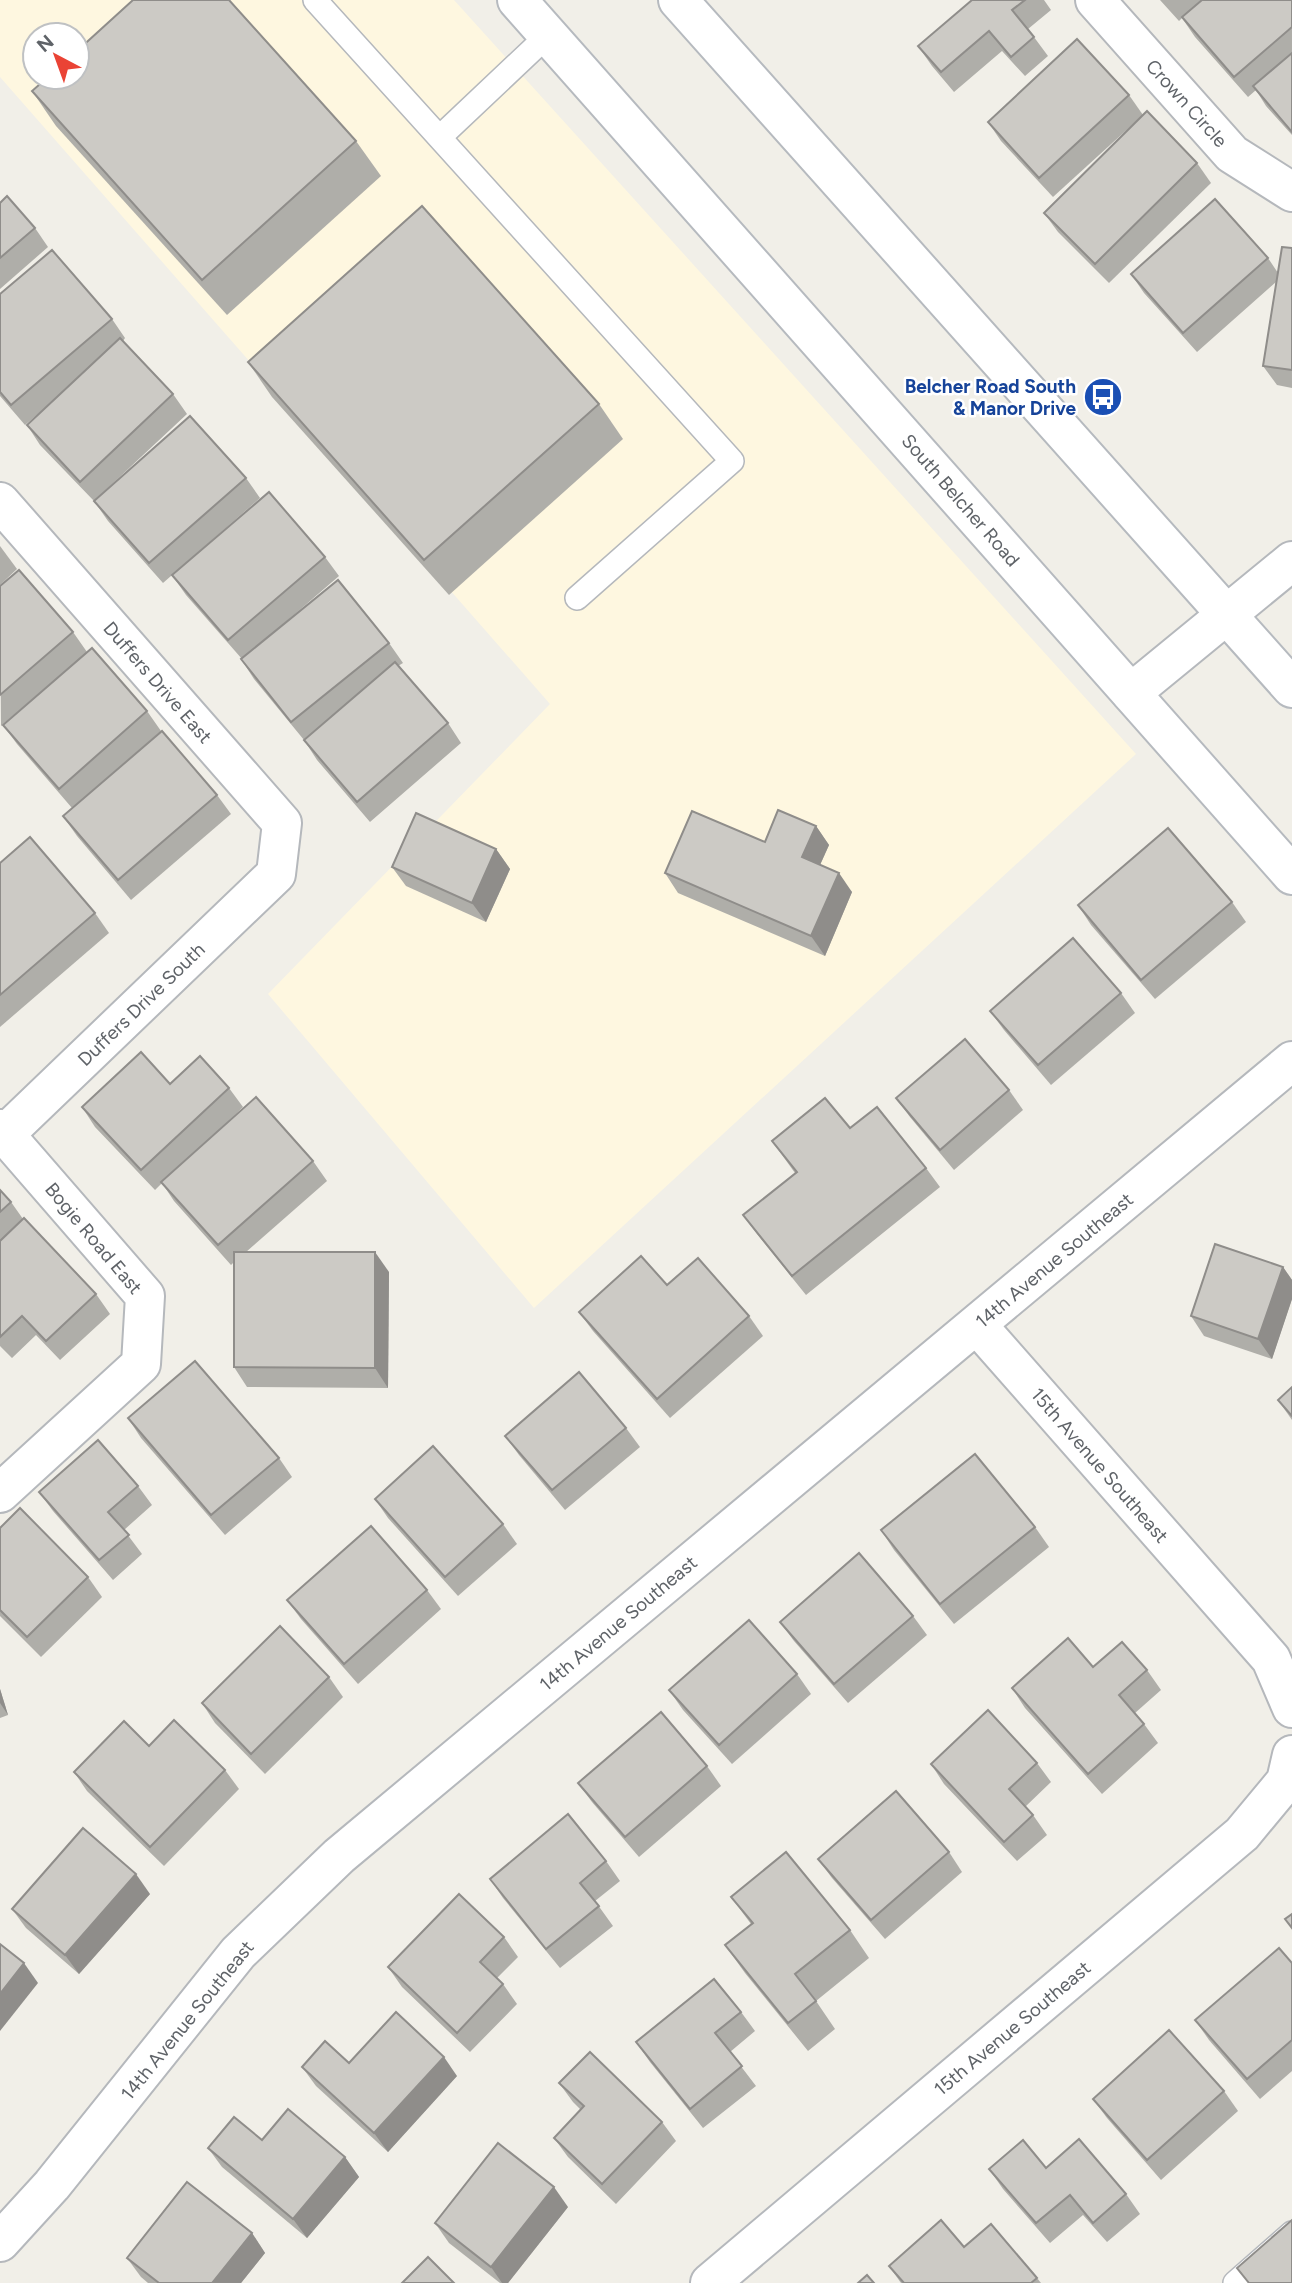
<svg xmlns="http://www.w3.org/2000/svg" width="1292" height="2283" viewBox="0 0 1292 2283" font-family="Figtree,sans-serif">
<rect width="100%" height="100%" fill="#f1efe8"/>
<path fill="#fef7e0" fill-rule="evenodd" d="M0,0H454L1136,754L534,1308L268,994L550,704L0,77ZM35,35H77V77H35Z"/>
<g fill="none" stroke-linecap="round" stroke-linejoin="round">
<g stroke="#b5b8bc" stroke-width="26">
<g id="service">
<polyline points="315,0 732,461 577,598"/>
<polyline points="440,137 548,35"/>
<polyline points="1235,2283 1292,2233"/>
</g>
</g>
<g stroke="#b5b8bc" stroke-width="42">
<g id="minor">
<polyline points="1095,0 1232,154 1292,192"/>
<polyline points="0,502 282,823 276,874 5,1134"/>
<polyline points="1131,693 1292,561"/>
<polyline points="0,1129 145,1296 141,1364 0,1493"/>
<polyline points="977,1325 1271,1659 1292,1708"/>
<polyline points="0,2242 52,2185 238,1953 339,1856 1292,1061"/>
<polyline points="710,2283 1242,1834 1286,1781 1292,1755"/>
</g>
</g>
<g stroke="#b6babf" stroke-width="42">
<g id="secondary">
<polyline points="517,0 1292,875"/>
<polyline points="678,0 1292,688"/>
</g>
</g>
<use href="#service" stroke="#fff" stroke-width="23"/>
<use href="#minor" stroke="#fff" stroke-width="38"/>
<use href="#secondary" stroke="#fff" stroke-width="38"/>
</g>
<g fill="#afaea9">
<polygon points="972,0 1044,0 1051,10 1028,29 1048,56 1025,76 1002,51 954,92 932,66 918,46"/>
<polygon points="1160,0 1292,0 1292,135 1266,106 1256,90 1248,97 1195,37 1182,18 1179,21"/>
<polygon points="32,91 356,141 381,176 227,315 56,126"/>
<polygon points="1129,95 1143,115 1053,197 1001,141 988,122"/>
<polygon points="1197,163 1211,183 1109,283 1058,232 1044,213"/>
<polygon points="0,203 35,228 48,247 0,289"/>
<polygon points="1292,248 1292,388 1277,385 1263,366 1276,282 1197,352 1144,293 1131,274 1268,258 1278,273"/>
<polygon points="0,294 112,319 125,338 123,341 173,394 187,414 95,500 246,478 260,498 163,583 108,521 94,501 40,445 27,425 53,401 25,425 0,396"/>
<polygon points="248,362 599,404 623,439 449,595 272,397"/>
<polygon points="0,546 17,569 0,585"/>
<polygon points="325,557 339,576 267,638 389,643 403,663 398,666 448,723 461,743 370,822 317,760 304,740 254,679 241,659 242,659 186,595 172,575"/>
<polygon points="0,586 73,632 87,652 147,711 161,731 72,808 17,744 3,725 80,658 1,726"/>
<polygon points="217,795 231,814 131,900 77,836 63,816"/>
<polygon points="816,826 829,845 820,865 852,892 825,956 678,893 665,873"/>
<polygon points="496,849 510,869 486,922 406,886 392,867"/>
<polygon points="0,863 95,913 109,933 0,1027"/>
<polygon points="1232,902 1246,922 1155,999 1091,925 1078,905"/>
<polygon points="1121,993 1135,1013 1051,1085 1004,1030 990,1011"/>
<polygon points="170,1084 229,1088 243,1107 218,1131 313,1161 327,1181 246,1252 389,1272 388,1388 247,1387 234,1367 234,1262 231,1265 174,1201 162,1183 155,1190 95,1127 82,1107"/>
<polygon points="1009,1090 1023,1110 954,1170 910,1117 896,1098"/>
<polygon points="850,1128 926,1168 940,1187 806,1295 757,1234 743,1215 795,1173 772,1141"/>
<polygon points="0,1190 11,1202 23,1219 96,1294 110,1314 60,1360 36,1335 12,1358 0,1346"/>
<polygon points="1283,1267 1292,1280 1292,1299 1272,1359 1204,1336 1191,1316"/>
<polygon points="667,1285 749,1316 763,1336 670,1418 593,1331 579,1312"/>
<polygon points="1292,1387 1292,1420 1278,1400"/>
<polygon points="128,1418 279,1458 292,1477 225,1535 141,1438"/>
<polygon points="626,1428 640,1447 565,1510 519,1455 505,1436"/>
<polygon points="138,1486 152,1505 124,1530 142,1554 113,1580 53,1511 39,1492"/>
<polygon points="375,1499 503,1524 517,1544 458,1596 388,1518"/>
<polygon points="1035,1527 1049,1547 954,1624 894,1550 881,1530"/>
<polygon points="0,1528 88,1577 102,1597 41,1657 0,1616"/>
<polygon points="427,1590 441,1609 358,1684 301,1619 287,1600"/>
<polygon points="913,1616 927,1635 848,1703 794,1641 780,1622"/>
<polygon points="1093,1667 1147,1670 1161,1690 1135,1713 1144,1724 1158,1743 1102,1794 1025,1708 1012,1688"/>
<polygon points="797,1674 811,1694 732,1764 683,1710 669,1690"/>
<polygon points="329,1677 343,1697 265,1774 215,1723 202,1703"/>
<polygon points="0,1689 8,1715 0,1718"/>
<polygon points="149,1746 225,1770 239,1789 164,1866 87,1791 74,1772"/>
<polygon points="1037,1763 1051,1782 1025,1807 1033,1815 1047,1835 1017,1861 944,1784 931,1764"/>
<polygon points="707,1766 721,1786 639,1857 592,1802 578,1783"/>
<polygon points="949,1852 962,1872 885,1939 832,1878 818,1859"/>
<polygon points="606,1861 620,1881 595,1901 613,1926 560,1968 503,1898 490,1879"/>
<polygon points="150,1894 79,1974 26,1928 12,1909"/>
<polygon points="731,1897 850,1930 869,1958 816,2001 835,2029 808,2051 745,1973 725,1945 751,1924"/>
<polygon points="504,1937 518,1957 497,1978 503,1984 517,2004 470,2052 402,1987 388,1967"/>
<polygon points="1292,1963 1292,2071 1260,2099 1209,2040 1195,2020"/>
<polygon points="741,2012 755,2031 730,2052 756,2086 703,2128 650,2062 636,2042"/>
<polygon points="302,2067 457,2076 388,2152 316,2086"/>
<polygon points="559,2083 662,2122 676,2141 616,2204 568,2157 554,2138 581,2110 573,2102"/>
<polygon points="1224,2091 1238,2111 1161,2180 1107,2118 1093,2099"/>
<polygon points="262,2140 345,2157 359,2177 307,2238 222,2167 208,2148"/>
<polygon points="989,2169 1126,2194 1140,2214 1107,2242 1083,2215 1050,2243 1003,2189"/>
<polygon points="568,2207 508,2283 500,2283 449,2243 435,2223"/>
<polygon points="252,2233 265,2253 241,2283 148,2283 141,2277 127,2258"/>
<polygon points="889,2266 1037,2278 1041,2283 901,2283"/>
</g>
<g fill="#8f8d8a">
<polygon points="816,826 829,845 815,876 802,857"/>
<polygon points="496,849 510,869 486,922 472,903"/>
<polygon points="839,873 852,892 825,956 811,936"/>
<polygon points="375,1252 389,1272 388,1388 375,1368"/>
<polygon points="1283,1267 1292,1280 1292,1299 1272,1359 1258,1339"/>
<polygon points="0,1689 8,1715 0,1703"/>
<polygon points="136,1874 150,1894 79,1974 65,1955"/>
<polygon points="24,1963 38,1983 0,2031 0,1994"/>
<polygon points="444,2057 457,2076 388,2152 374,2133"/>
<polygon points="345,2157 359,2177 307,2238 293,2219"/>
<polygon points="554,2187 568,2207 508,2283 502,2283 491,2267"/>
<polygon points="252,2233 265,2253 241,2283 212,2283"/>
</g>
<g fill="#cccac5" stroke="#8f8d8a" stroke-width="2">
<polygon points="133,0 229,0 356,141 202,280 32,91 48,77 77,77 77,51"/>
<polygon points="972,0 1025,0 1012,10 1034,37 1011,57 989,31 941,72 918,46"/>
<polygon points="1202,0 1292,0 1292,27 1234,77 1182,17"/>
<polygon points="1077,39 1129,95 1039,178 988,122"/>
<polygon points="1292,53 1292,132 1253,86"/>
<polygon points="1147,111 1197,163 1095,264 1044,213"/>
<polygon points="7,196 35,228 0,258 0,203"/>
<polygon points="1215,199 1268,258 1183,333 1131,274"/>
<polygon points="422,206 599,404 424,560 248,362"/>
<polygon points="1282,247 1292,248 1292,370 1263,366"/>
<polygon points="52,250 112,319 11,405 0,392 0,294"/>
<polygon points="120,338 173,394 80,482 27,425"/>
<polygon points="190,416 246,478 149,563 94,501"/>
<polygon points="269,492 325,557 228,640 172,575"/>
<polygon points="19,570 73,632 0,695 0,586"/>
<polygon points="338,580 389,643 291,722 241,659"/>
<polygon points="92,648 147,711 59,789 3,725"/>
<polygon points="395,662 448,723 357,802 304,740"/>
<polygon points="162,731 217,795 118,880 63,816"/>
<polygon points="778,810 816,826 802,857 839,873 811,936 665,873 692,811 765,842"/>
<polygon points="416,813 496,849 472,903 392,867"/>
<polygon points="1168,828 1232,902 1141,980 1078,905"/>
<polygon points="30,837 95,913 0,995 0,863"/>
<polygon points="1073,938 1121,993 1038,1065 990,1011"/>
<polygon points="965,1039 1009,1090 940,1150 896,1098"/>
<polygon points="141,1052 170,1084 200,1056 229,1088 141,1170 82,1107"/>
<polygon points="256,1097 313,1161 218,1245 161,1182"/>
<polygon points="825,1098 850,1128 877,1107 926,1168 792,1276 743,1215 797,1172 772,1141"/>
<polygon points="0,1190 11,1202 0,1212"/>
<polygon points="24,1218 96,1294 46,1341 22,1316 0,1337 0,1241"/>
<polygon points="1215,1244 1283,1267 1258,1339 1191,1316"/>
<polygon points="234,1252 375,1252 375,1368 234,1367"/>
<polygon points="641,1256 667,1285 698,1258 749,1316 657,1399 579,1312"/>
<polygon points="195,1361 279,1458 211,1515 128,1418"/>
<polygon points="579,1372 626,1428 552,1490 505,1436"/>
<polygon points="1292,1387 1292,1416 1278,1400"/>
<polygon points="98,1440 138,1486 108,1512 129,1535 99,1560 39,1492"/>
<polygon points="433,1446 503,1524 445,1577 375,1499"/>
<polygon points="975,1454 1035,1527 940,1604 881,1530"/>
<polygon points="20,1508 88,1577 27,1637 0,1610 0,1528"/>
<polygon points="371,1526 427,1590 344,1664 287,1600"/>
<polygon points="859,1553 913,1616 834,1684 780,1622"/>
<polygon points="749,1620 797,1674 719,1745 669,1690"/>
<polygon points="280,1626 329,1677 251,1754 202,1703"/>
<polygon points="1068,1638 1093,1667 1122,1642 1147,1670 1119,1695 1144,1724 1088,1774 1012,1688"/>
<polygon points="988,1710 1037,1763 1009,1789 1033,1815 1004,1842 931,1764"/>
<polygon points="661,1712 707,1766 625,1837 578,1783"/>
<polygon points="174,1720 225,1770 150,1847 74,1772 124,1721 149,1746"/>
<polygon points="896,1791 949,1852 871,1920 818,1859"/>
<polygon points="568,1814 606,1861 580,1883 599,1906 546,1949 490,1879"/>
<polygon points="83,1828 136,1874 65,1955 12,1909"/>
<polygon points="786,1852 850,1930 795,1974 816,2001 788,2023 725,1945 753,1923 731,1897"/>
<polygon points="459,1894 504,1937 480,1962 503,1984 457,2033 388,1967"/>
<polygon points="1292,1914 1292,1928 1285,1919"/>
<polygon points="0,1944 24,1963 0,1994"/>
<polygon points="1279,1948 1292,1963 1292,2040 1247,2079 1195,2020"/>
<polygon points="714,1979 741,2012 715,2033 742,2066 690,2109 636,2042"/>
<polygon points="396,2012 444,2057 374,2133 302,2067 325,2041 349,2063"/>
<polygon points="1169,2030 1224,2091 1147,2160 1093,2099"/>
<polygon points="590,2052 662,2122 602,2184 554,2138 584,2106 559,2083"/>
<polygon points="288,2109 345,2157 293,2219 208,2148 234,2117 262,2140"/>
<polygon points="1079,2139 1126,2194 1093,2223 1070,2195 1036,2223 989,2169 1023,2140 1046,2168"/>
<polygon points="498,2143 554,2187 491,2267 435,2223"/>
<polygon points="187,2182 252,2233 212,2283 159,2283 127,2258"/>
<polygon points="941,2220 964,2247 991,2224 1037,2278 1031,2283 904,2283 889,2266"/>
<polygon points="1292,2220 1292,2283 1249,2283 1237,2268"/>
<polygon points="428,2257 454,2283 402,2283"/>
<polygon points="867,2275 874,2283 858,2283"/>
</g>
<defs>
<g id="bus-disc" transform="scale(2.0125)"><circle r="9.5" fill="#1a4fb4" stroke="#fff"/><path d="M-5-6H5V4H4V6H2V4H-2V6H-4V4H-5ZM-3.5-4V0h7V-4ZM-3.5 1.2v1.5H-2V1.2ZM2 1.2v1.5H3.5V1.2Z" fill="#fff"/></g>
</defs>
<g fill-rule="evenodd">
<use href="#bus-disc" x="1103" y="397"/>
</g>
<g text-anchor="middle" stroke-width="5" stroke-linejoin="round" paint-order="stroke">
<g font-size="19" fill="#5f6368" stroke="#fff">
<text transform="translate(1187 103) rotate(48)" y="7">Crown Circle</text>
<text transform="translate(961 500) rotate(49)" y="7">South Belcher Road</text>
<text transform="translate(158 682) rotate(49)" y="7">Duffers Drive East</text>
<text transform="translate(141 1004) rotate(-44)" y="7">Duffers Drive South</text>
<text transform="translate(94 1238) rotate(50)" y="7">Bogie Road East</text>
<text transform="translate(1054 1260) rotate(-40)" y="7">14th Avenue Southeast</text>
<text transform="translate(1100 1465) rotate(49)" y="7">15th Avenue Southeast</text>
<text transform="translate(618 1623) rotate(-40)" y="7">14th Avenue Southeast</text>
<text transform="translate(187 2020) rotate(-51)" y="7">14th Avenue Southeast</text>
<text transform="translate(1012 2028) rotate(-40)" y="7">15th Avenue Southeast</text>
</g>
<g font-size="19" font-weight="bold" fill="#164399" stroke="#fff" text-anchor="end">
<text x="1076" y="393">Belcher Road South<tspan x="1076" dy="22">&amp; Manor Drive</tspan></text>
</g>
</g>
<g transform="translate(56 56) rotate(319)"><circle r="33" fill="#ffffff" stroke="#bfc1c3" stroke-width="2"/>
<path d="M0-5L12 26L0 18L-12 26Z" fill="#ea4335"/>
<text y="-10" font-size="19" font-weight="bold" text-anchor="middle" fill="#5f6368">N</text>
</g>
</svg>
